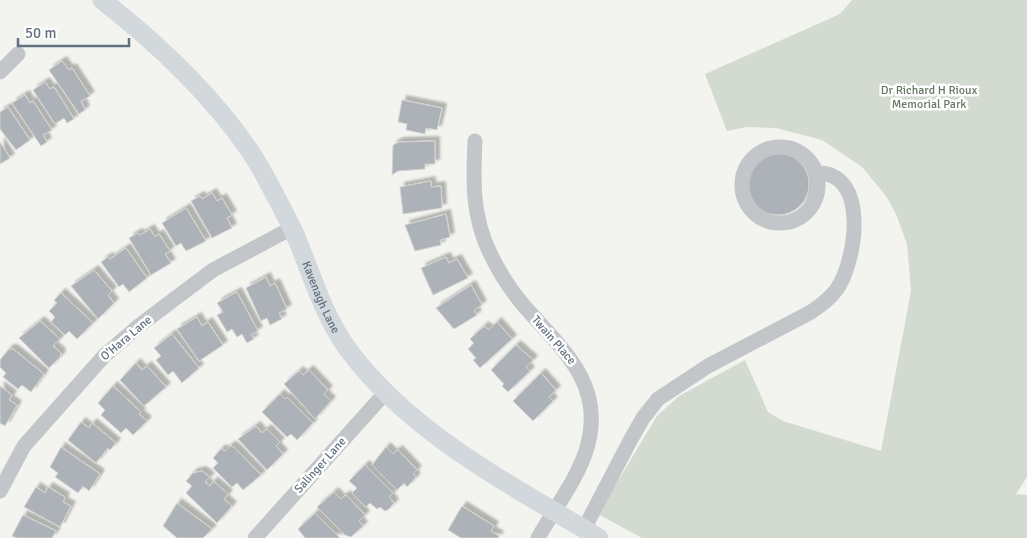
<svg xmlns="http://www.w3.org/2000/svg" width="1027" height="538" viewBox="0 0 1027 538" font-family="Signika,sans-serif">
<defs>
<filter id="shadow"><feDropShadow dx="4.5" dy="-4.5" stdDeviation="1" flood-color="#0004"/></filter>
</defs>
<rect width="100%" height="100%" fill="#f3f4ef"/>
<polygon fill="#d3dbd0" points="852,0 1027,0 1027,477 1016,494 1027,495 1027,538 642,538 598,514 657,416 679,396 745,360 768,412 783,421 881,451 911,291 907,244 896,214 886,196 862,167 822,140 776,128 747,127 727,131 705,74 840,14"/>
<g fill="#acb2b8" stroke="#d4d5d2" filter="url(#shadow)">
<polygon points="62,61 69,70 72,68 90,96 81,101 85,110 79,114 49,70"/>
<polygon points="45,82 50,89 54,87 74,119 67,123 64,118 55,124 33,90"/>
<polygon points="25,95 30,103 33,101 52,130 43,135 47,142 41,146 12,103"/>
<polygon points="402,100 442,108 437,130 426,128 425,134 406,130 407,124 398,122"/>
<polygon points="8,107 30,140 16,150 0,129 0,112"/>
<polygon points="435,141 435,164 425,164 425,169 398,171 392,175 393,145 399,142"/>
<polygon points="0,142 10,158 0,164"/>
<circle cx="778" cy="184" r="31"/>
<polygon points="431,181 431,187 441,186 442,208 403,214 400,187"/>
<polygon points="212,193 217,201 222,198 232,215 227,218 232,228 212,238 191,201 200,196 202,199"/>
<polygon points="186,208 206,241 186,251 181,243 176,246 162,223"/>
<polygon points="446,214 450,237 440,240 441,245 415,251 405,225"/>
<polygon points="150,229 155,237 159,234 170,251 165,254 171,263 151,275 129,238 138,233 140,235"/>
<polygon points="126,248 147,278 129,292 123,284 119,287 101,262 108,257 110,259"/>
<polygon points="446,257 449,263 457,259 468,278 433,295 421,268"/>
<polygon points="94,270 112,291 108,295 114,303 98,319 71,286"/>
<polygon points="266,277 270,286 275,283 287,309 279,313 282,319 270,325 267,318 261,321 246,288"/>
<polygon points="471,285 482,305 474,310 477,315 454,329 436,308"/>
<polygon points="237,292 258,331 251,335 254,339 247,343 242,334 237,337 232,329 227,332 217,315 223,312 217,303"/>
<polygon points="61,293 93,323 77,339 69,331 65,335 51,322 55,317 49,311 57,303 54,300"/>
<polygon points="197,317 202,326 208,322 223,345 199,361 177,329"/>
<polygon points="40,321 60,339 53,346 61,353 60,357 49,368 19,338"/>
<polygon points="497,322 512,339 480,368 473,360 476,358 468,349 474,343 470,339 484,326 489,330"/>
<polygon points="172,334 199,368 182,383 173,371 168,375 156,360 161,356 154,348"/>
<polygon points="516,345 533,360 526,367 530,371 508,392 502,386 504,384 491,370"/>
<polygon points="9,349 13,349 44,374 31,392 22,385 18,389 3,377 6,373 0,367 0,360"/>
<polygon points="136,363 142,370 147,366 166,387 144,406 120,380"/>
<polygon points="309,370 328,390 324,394 331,401 315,419 284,384 299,371 303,375"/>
<polygon points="541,373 556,390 549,397 553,401 533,421 513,401"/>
<polygon points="0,386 12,395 9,400 17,405 5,426 0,423"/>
<polygon points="113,386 141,412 139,414 147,421 133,435 126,428 121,433 101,415 105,410 98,403"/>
<polygon points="280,394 285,399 287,397 313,423 297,440 291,434 287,437 262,412"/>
<polygon points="81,422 89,428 92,423 116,443 110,450 108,448 96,463 68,440"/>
<polygon points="256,426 262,433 267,429 280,442 276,446 283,454 267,470 238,439"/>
<polygon points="230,446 234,447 261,475 243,490 237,483 232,487 213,468 218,463 213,458 221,449 225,451"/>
<polygon points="61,447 100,474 89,491 83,486 78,493 55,477 58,473 50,467"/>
<polygon points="386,447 393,454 398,450 417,470 413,474 416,477 407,487 404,483 397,490 372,465"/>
<polygon points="365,465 393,493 389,497 394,503 389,509 385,511 380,507 377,509 370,503 366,507 352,493 357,488 349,481"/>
<polygon points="202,471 210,477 205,482 210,486 213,481 228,494 224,499 232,506 217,523 186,493 192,486 186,481 193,473"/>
<polygon points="36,487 45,493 48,487 65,497 63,502 71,506 60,527 24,507"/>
<polygon points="334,492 341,499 346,495 365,515 359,521 363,526 351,537 345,535 317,507"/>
<polygon points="177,503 212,529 203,538 177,538 163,526"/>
<polygon points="462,506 494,526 491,531 499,536 498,538 461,538 448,530"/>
<polygon points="315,513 340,538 305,538 298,529"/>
<polygon points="23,515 56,531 52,538 17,538 12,536"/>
</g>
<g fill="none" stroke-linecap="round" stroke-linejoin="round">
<g stroke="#c3c6c9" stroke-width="15">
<polyline points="0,72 18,54"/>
<path d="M475,141C473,181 472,216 490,253C499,272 511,291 525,307C561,348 604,383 588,444C580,476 554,509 538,538"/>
<circle cx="780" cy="185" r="38"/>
<polyline points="0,491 24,446 104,356 140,325 213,270 292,228"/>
<path d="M584,529L631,439L643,418L658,399L708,366L811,312C821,305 830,299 837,289C857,259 869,172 817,173"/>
<polyline points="255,538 386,392"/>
</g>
<path stroke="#d3d8dc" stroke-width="19" id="s1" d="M102,0C157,43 211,94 250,151C266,175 279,203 292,228C310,267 321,312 347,348C410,434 510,484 599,538"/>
</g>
<g text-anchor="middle" stroke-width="5" stroke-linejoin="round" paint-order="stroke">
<g font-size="12" fill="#647861" stroke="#fff">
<text x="929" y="94">Dr Richard H Rioux<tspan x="929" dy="14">Memorial Park</tspan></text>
</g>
<g font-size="12" fill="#627181" stroke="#fff">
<text dy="4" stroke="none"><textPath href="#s1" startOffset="375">Kavenagh Lane</textPath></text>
<text transform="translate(126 338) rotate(-40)" y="4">O'Hara Lane</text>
<text transform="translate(554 340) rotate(49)" y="4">Twain Place</text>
<text transform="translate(320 465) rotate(-48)" y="4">Salinger Lane</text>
</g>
</g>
<path d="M18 38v8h111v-8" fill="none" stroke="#627181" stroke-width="2.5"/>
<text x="25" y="38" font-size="15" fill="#627181" stroke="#ffffff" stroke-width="4" paint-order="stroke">50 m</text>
</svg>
